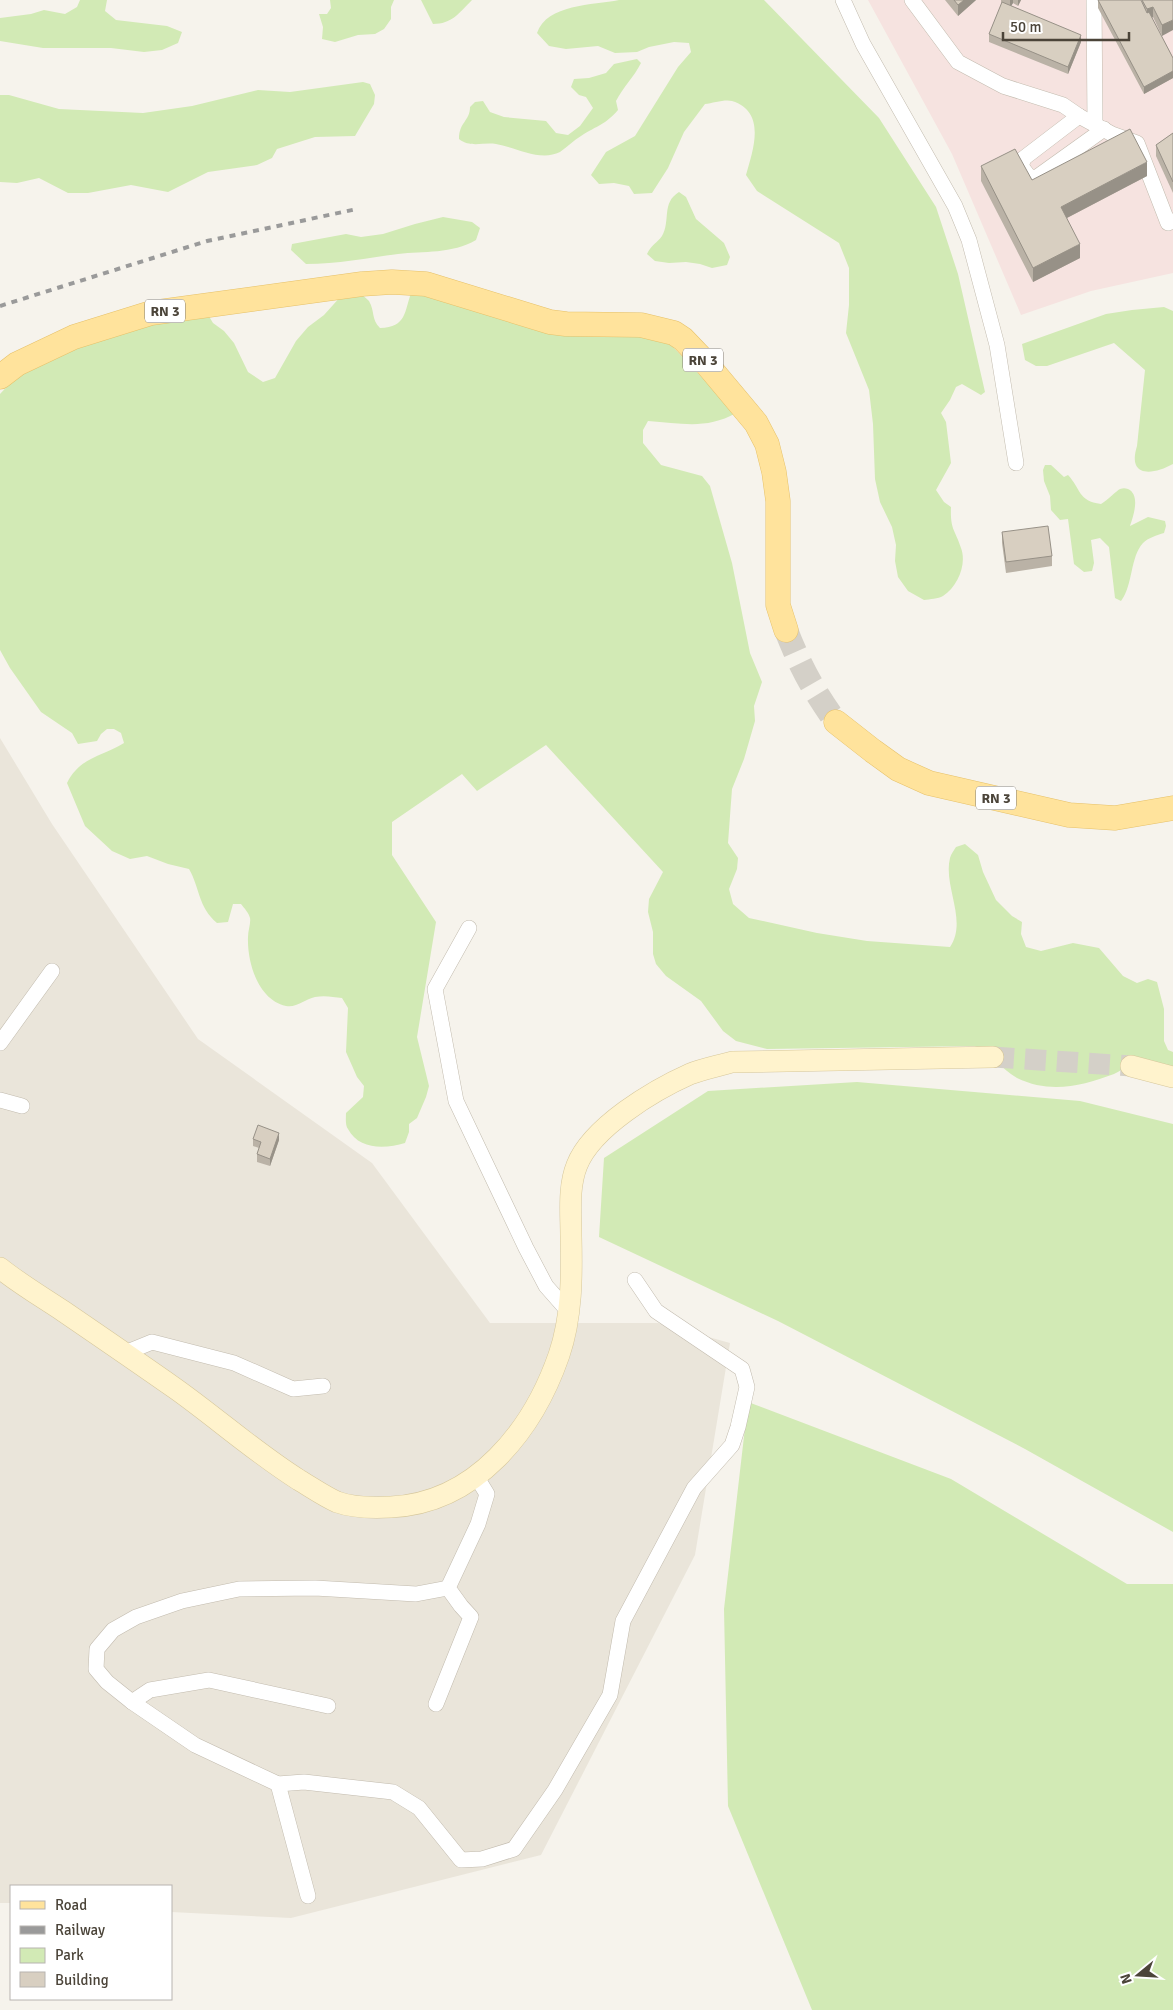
<svg xmlns="http://www.w3.org/2000/svg" width="1173" height="2010" viewBox="0 0 1173 2010" font-family="Signika,sans-serif">
<rect width="100%" height="100%" fill="#f6f3ec"/>
<polygon fill="#eae5da" points="0,738 52,824 198,1039 372,1163 490,1323 658,1323 730,1343 695,1555 541,1855 291,1918 171,1912 171,1886 11,1886 11,1903 0,1903"/>
<polygon fill="#f6e3e0" points="868,0 1173,0 1173,273 1091,291 1021,315 952,154"/>
<g fill="#d2eab5">
<polygon points="80,0 107,0 105,11 116,20 167,26 182,32 178,43 162,50 144,52 111,48 43,48 0,41 0,18 31,14 44,10 65,14 77,7"/>
<polygon points="330,0 394,0 391,7 391,19 384,29 375,34 358,35 335,42 322,39 323,27 319,14 327,14 331,8"/>
<path d="M421,0H472C459,13 452,24 433,24Z"/>
<path d="M619,0H764L879,118L936,207L958,274L985,392L981,395L962,384L956,387L950,400L941,413L946,422L951,463L936,490L944,502L951,507C950,530 955,529 961,548C967,564 958,586 943,596C938,599 930,599 924,600L908,591L898,577L895,561L896,545L892,527L880,502L875,479L873,424L869,390L846,333L849,305V268L839,243L757,191L746,175C753,150 767,112 732,101C725,99 713,103 705,104L684,132L668,168L652,193L634,194L629,186L614,183L599,184L591,175L606,152L635,136L678,67L691,52L689,43L674,42L649,47L637,52L615,53L598,46L566,49L549,46L537,33C547,4 593,5 619,0Z"/>
<path d="M637,59L641,63C634,77 623,87 616,101L618,110C605,125 598,125 581,136C574,140 567,147 560,152C540,162 515,147 496,144C483,142 470,148 459,139C459,122 470,121 470,107L475,102L483,101L490,112L504,117L546,121L556,133L568,135L580,126L593,108L586,97L579,95L571,87L574,79L589,78L606,73L614,64Z"/>
<polygon points="363,82 370,84 375,95 374,104 355,136 315,137 277,149 272,158 257,165 208,172 168,192 131,185 88,193 68,193 39,178 17,183 0,182 0,95 9,95 59,109 143,113 192,106 258,90 290,92"/>
<path d="M679,192L686,197L696,219L724,243L730,257L727,265L712,268L700,264L686,262L669,263L655,261L647,254C651,245 657,243 662,236C671,221 661,203 679,192Z"/>
<path d="M443,217L472,222L480,228L476,240C452,254 424,251 398,254C367,258 337,264 306,264L291,250L292,244L346,234L361,237L383,234L415,224Z"/>
<path d="M412,290L636,333L662,340L673,347L736,413C706,430 681,423 648,421L643,430V443L661,465L702,476L710,486L732,563L750,653L762,682L754,706L755,721L744,759L732,789L728,843L738,858L737,869L729,889L733,904L749,918L817,933L867,941L950,947C968,921 943,886 950,858C951,854 954,850 956,847L965,844L978,855L983,872L996,900L1012,916L1022,922L1021,934L1026,947L1041,951L1073,943L1099,948L1123,976L1137,983L1148,979L1157,982L1164,1009V1041L1168,1050L1173,1052V1067C1160,1066 1143,1063 1131,1066C1125,1067 1119,1072 1114,1074C1082,1086 1050,1094 1017,1078C1001,1069 992,1053 975,1046L767,1049L736,1041L723,1031L701,1001L666,976L656,964L653,954V932L648,912L649,899L663,872L546,745L477,791L462,774L392,822V855L436,922L417,1037L429,1086L426,1097L417,1118L409,1124V1132L405,1143C385,1149 359,1150 348,1129C345,1125 346,1118 346,1113L363,1097L364,1086L357,1077L346,1052L348,1008L342,998C333,997 325,995 315,997C305,999 297,1008 286,1006C258,1000 247,962 248,937C248,931 251,923 250,918C249,913 244,908 241,904H233L228,922L217,923C198,907 200,888 189,869L168,864L147,856L130,859L112,851L85,826L67,783C80,757 101,757 124,743L121,733L114,729H107L101,734L97,741L78,744L72,733L41,712L10,668L0,650V394L15,378L57,356L132,327L207,313L213,323L224,331L234,343L248,372L263,382L275,378L296,341L308,327L324,315L342,295L359,292C362,295 366,298 369,301C375,311 371,319 380,328C407,327 404,312 412,290Z"/>
<path d="M1164,307L1173,311V464C1153,475 1127,478 1137,446L1145,370L1114,343L1047,366H1036L1025,360L1022,344L1106,314L1132,310Z"/>
<path d="M1045,465H1051L1064,477L1068,475C1081,489 1078,501 1101,504C1108,500 1116,491 1120,489C1123,488 1125,488 1128,489C1141,495 1133,517 1130,526L1148,517L1165,521L1166,526L1164,533C1157,535 1148,538 1143,543C1130,557 1133,586 1121,601L1115,598L1109,547L1100,538L1091,540L1094,563L1092,571L1084,572L1074,564L1068,519L1060,520L1051,510L1050,496L1044,481L1043,470Z"/>
<polygon points="857,1082 1080,1101 1173,1124 1173,1532 1025,1449 778,1321 599,1237 604,1158 708,1091"/>
<polygon points="748,1402 951,1479 1127,1584 1173,1584 1173,2010 812,2010 728,1806 724,1609"/>
</g>
<g fill="none" stroke-linecap="round" stroke-linejoin="round">
<polyline stroke="#d4d0c8" stroke-width="21" stroke-dasharray="21 11" stroke-linecap="butt" points="993,1057 1131,1066"/>
<path stroke="#d4d0c8" stroke-width="24" stroke-dasharray="24 12" stroke-linecap="butt" d="M786,630C800,666 813,690 836,722"/>
<g stroke="#c2bbae" stroke-width="16">
<g id="minor">
<polyline points="843,0 863,44 955,206 969,240 997,345 1016,463"/>
<polyline points="912,0 958,62 1003,86 1063,105 1079,116 1112,134 1137,143 1168,223 1173,221"/>
<polyline points="1094,0 1095,124"/>
<polyline points="1079,116 1024,158 1021,166 1030,178 1037,177 1104,129"/>
<polyline points="469,928 435,989 456,1101 526,1248 546,1286 568,1311"/>
<polyline points="0,1043 52,971"/>
<polyline points="0,1100 22,1106"/>
<polyline points="125,1353 152,1342 234,1363 293,1389 323,1386"/>
<polyline points="448,1588 416,1594 315,1588 239,1589 182,1601 136,1617 113,1630 97,1649 96,1669 107,1682 132,1702 195,1745 278,1784 304,1782 393,1792 419,1808 461,1860 482,1859 514,1849 555,1790 610,1695 623,1621 694,1488 732,1445 738,1427 747,1387 742,1369 656,1311 635,1280"/>
<polyline points="132,1702 150,1690 209,1680 328,1706"/>
<polyline points="436,1704 471,1617 461,1606 448,1588 478,1524 487,1494 476,1476"/>
<polyline points="278,1784 308,1896"/>
</g>
</g>
<g stroke="#d6c79b" stroke-width="22">
<g id="secondary">
<polyline points="1131,1066 1173,1077"/>
<path d="M0,1268C20,1284 42,1297 63,1311C101,1337 139,1363 176,1389C218,1419 256,1453 299,1480C311,1487 324,1496 337,1502C354,1508 374,1508 391,1507C476,1503 533,1430 559,1355C572,1317 572,1276 571,1236C571,1213 568,1187 577,1165C592,1127 654,1090 690,1074C703,1069 718,1066 732,1062L993,1057"/>
</g>
</g>
<g stroke="#e6c16a" stroke-width="25">
<g id="primary">
<polyline points="0,377 17,364 74,337 151,313 362,284 392,282 426,284 550,322 566,324 641,325 674,333 683,339 705,362 756,423 767,444 774,472 778,501 778,605 786,630"/>
<polyline points="836,722 873,751 898,769 929,783 1069,815 1115,818 1173,808"/>
</g>
</g>
<use href="#minor" stroke="#fff" stroke-width="15"/>
<use href="#secondary" stroke="#fff3cd" stroke-width="21"/>
<use href="#primary" stroke="#ffe39c" stroke-width="24"/>
<polyline stroke="#9a9a9a" stroke-width="4" stroke-dasharray="6 6" stroke-linecap="butt" points="0,306 207,241 357,209"/>
</g>
<g fill="#bab2a6">
<polygon points="945,0 976,0 958,16"/>
<polygon points="1001,0 1021,0 1018,6 1013,3 1011,6 1081,42 1068,74 989,42 989,34 1002,3 1001,2"/>
<polygon points="1098,0 1142,1 1142,0 1173,0 1162,36 1153,17 1152,18 1173,58 1173,78 1144,94 1098,8"/>
<polygon points="1173,133 1173,193 1156,156 1156,145"/>
<polygon points="981,166 1032,180 1147,176 1067,218 1080,258 1033,282 981,181"/>
<polygon points="1002,532 1052,556 1052,566 1006,573 1002,543"/>
<polygon points="253,1139 279,1140 270,1166 257,1162 257,1154 259,1148 253,1146"/>
</g>
<g fill="#979187">
<polygon points="964,0 976,0 958,16 958,5"/>
<polygon points="1010,0 1013,0 1013,3 1010,8"/>
<polygon points="1018,0 1021,0 1018,6"/>
<polygon points="1153,7 1153,17 1147,20 1147,9"/>
<polygon points="1173,20 1173,30 1162,36 1162,25"/>
<polygon points="1081,35 1081,42 1068,74 1068,67"/>
<polygon points="1173,71 1173,78 1144,94 1144,87"/>
<polygon points="1147,162 1147,176 1061,221 1061,207"/>
<polygon points="1080,244 1080,258 1033,282 1033,268"/>
<polygon points="279,1133 279,1140 270,1166 270,1159"/>
</g>
<g fill="#d8cfc1" stroke="#979187">
<polygon points="954,0 964,0 958,5"/>
<polygon points="1098,0 1141,0 1147,13 1149,12 1173,58 1173,71 1144,87"/>
<polygon points="1142,0 1173,0 1173,20 1162,25 1153,7 1147,9"/>
<polygon points="1002,2 1081,35 1068,67 989,34"/>
<polygon points="1130,129 1147,162 1061,207 1080,244 1033,268 981,166 1015,149 1032,180"/>
<polygon points="1173,133 1173,182 1156,145"/>
<polygon points="1048,526 1052,556 1006,562 1002,532"/>
<polygon points="258,1125 279,1133 270,1159 257,1154 261,1142 253,1139"/>
</g>
<g text-anchor="middle" stroke-width="4" stroke-linejoin="round" paint-order="stroke">
<g fill="#fff" stroke="#817c74" stroke-width="1">
<rect x="145" y="299.5" width="40" height="23" rx="4"/>
<rect x="683" y="348.5" width="40" height="23" rx="4"/>
<rect x="976" y="786.5" width="40" height="23" rx="4"/>
</g>
<g font-size="14" font-weight="bold" fill="#4b4439">
<text x="165" y="316">RN 3</text>
<text x="703" y="365">RN 3</text>
<text x="996" y="803">RN 3</text>
</g>
</g>
<rect x="10" y="1885" width="162" height="115" fill="#ffffff" stroke="#b7b4b0"/>
<rect x="20" y="1901" width="25" height="8" fill="#ffe39c" stroke="#b7b4b0"/>
<text x="55" y="1910" font-size="15" fill="#4b4439">Road</text>
<rect x="20" y="1926" width="25" height="8" fill="#9a9a9a" stroke="#b7b4b0"/>
<text x="55" y="1935" font-size="15" fill="#4b4439">Railway</text>
<rect x="20" y="1948" width="25" height="15" fill="#d2eab5" stroke="#b7b4b0"/>
<text x="55" y="1960" font-size="15" fill="#4b4439">Park</text>
<rect x="20" y="1972" width="25" height="15" fill="#d8cfc1" stroke="#b7b4b0"/>
<text x="55" y="1985" font-size="15" fill="#4b4439">Building</text>
<g transform="translate(1138 1975) rotate(252)" stroke="#ffffff" stroke-width="4" paint-order="stroke">
<path d="M0-4L9 19L0 12L-9 19Z" fill="#4b4439"/>
<text y="-8" font-size="14" font-weight="bold" text-anchor="middle" fill="#4b4439">N</text>
</g>
<path d="M1003 32v8h126v-8" fill="none" stroke="#4b4439" stroke-width="2.5"/>
<text x="1010" y="32" font-size="15" fill="#4b4439" stroke="#ffffff" stroke-width="4" paint-order="stroke">50 m</text>
</svg>
